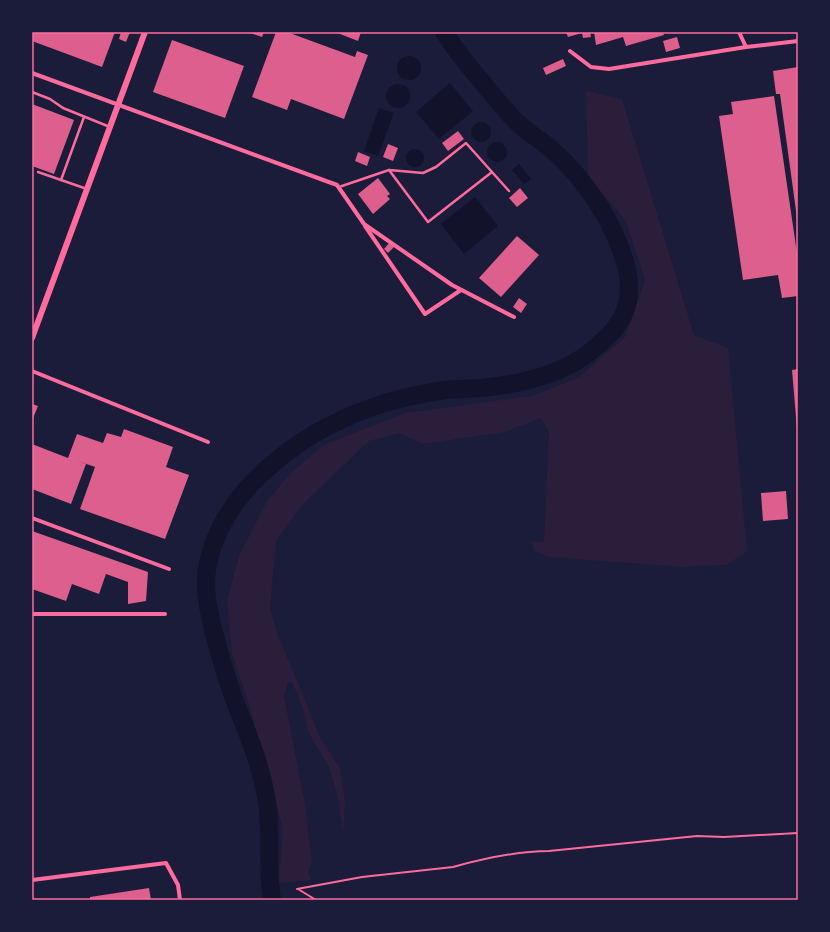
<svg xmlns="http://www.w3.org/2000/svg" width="830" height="932" viewBox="0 0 830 932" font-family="'Fira Sans',sans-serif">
<rect width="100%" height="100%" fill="#1b1b3a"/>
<polygon fill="#2a1e3b" points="586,91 622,99 694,335 728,348 747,551 726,565 682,567 548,557 534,551 532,541 544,542 549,432 541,418 505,432 422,444 399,433 369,441 302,505 276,541 270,609 278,635 321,739 340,768 345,803 343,833 338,798 329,767 309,734 303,708 292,682 288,682 284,696 305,804 312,861 308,873 311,880 279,883 283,829 249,704 232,654 227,601 239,556 267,501 291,473 323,445 405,413 531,396 578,378 625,337 645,280 626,221 588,177"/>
<g fill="#12122b">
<circle cx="409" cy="68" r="12"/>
<polygon points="450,83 473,111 439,139 416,112"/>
<circle cx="398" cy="96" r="12"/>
<polygon points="379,108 394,113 378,156 364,151"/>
<circle cx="481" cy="132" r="10"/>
<circle cx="497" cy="152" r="10"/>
<circle cx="415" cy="158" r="9"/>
<polygon points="519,164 531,179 524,184 512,170"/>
<polygon points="475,197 498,226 464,254 441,224"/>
</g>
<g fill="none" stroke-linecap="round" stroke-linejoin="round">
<path stroke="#12122b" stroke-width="18" d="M272,900C266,864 273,827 265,791C259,759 246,730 234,699C226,676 219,653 213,629C208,607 203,586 208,563C225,483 312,425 385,403C405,397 425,393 445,390C457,389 469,389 481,388C512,385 547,378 575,362C588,355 598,346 608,336C644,302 627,257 607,219C592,192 573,168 550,148C541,140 530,134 521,126C512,118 504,108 496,99C478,77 459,56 444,32"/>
</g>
<g fill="#dd5f8e">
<polygon points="32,32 115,32 102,67 32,41"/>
<polygon points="121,32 130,32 126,42 119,39"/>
<polygon points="247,32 264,32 262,37"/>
<polygon points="276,32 287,32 355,57 357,51 368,55 344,119 291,99 287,110 252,97"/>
<polygon points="335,32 361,32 358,41"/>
<polygon points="566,32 590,32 591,37 583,38 582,33 568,37"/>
<polygon points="594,32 663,32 664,35 626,46 623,37 596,45"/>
<polygon points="677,37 680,48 666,52 663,41"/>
<polygon points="172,40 244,66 225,118 153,92"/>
<polygon points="563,59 566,66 546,75 543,68"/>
<polygon points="798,67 798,218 797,218 780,94 776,94 773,71"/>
<polygon points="774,96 798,260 798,296 782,298 778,275 743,280 719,116 733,114 731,102"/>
<polygon points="32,104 74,120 54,174 32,166"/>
<polygon points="458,131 464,139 448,151 442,143"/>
<polygon points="388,144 398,148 393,161 383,157"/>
<polygon points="358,152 370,157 367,166 355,161"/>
<polygon points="378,178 390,194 387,196 390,199 373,214 358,194"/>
<polygon points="520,188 528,198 517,207 509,198"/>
<polygon points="517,236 539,255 501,297 479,278"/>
<polygon points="389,243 394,247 388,253 384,249"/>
<polygon points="519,298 527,304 521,313 513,307"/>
<polygon points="798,369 798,429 797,429 792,370"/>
<polygon points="32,404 38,406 32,421"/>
<polygon points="124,429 173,447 166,467 189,475 165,539 80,509 95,467 75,460 86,464 71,504 32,489 32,444 68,458 77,434 103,443 107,433 121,437"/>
<polygon points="786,491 788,519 763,521 761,493"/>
<polygon points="32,531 148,572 146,601 128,604 128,582 106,574 99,594 72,584 66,601 32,589"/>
<polygon points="149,888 151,900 90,900 90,897"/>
</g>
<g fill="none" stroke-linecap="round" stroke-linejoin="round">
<g stroke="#ff6b9d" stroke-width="2">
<path d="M297,889L362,877L453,867C482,859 519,851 549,851L697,836L724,837L798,833"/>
<polyline points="298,889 316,900"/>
</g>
<g stroke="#ff6b9d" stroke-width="2.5">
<polyline points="32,92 50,99 63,108 110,127"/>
<polyline points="389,170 428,222 492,172"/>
<polyline points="38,172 87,189"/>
<polyline points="61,180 84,117"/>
<polyline points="339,187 389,170 423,173 436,167 466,143 509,191"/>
</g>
<g stroke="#ff6b9d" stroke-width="4">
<polyline points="739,32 746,47"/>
<polyline points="570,51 591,67 609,69 746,47 798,41"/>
<polyline points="32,73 337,185 364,224 452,285 514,317"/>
<polyline points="365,226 425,314 461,290"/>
<polyline points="32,371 208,442"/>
<polyline points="32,518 169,569"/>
<polyline points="32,614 165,614"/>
<polyline points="32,880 166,863 178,885 180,900"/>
</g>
<polyline stroke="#ff6b9d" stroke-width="6" points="32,338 145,32"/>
</g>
<rect width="830" height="932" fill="none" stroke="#1b1b3a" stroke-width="66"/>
<rect x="33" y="33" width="764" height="866" fill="none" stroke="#ff6b9d" stroke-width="1.5"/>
</svg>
